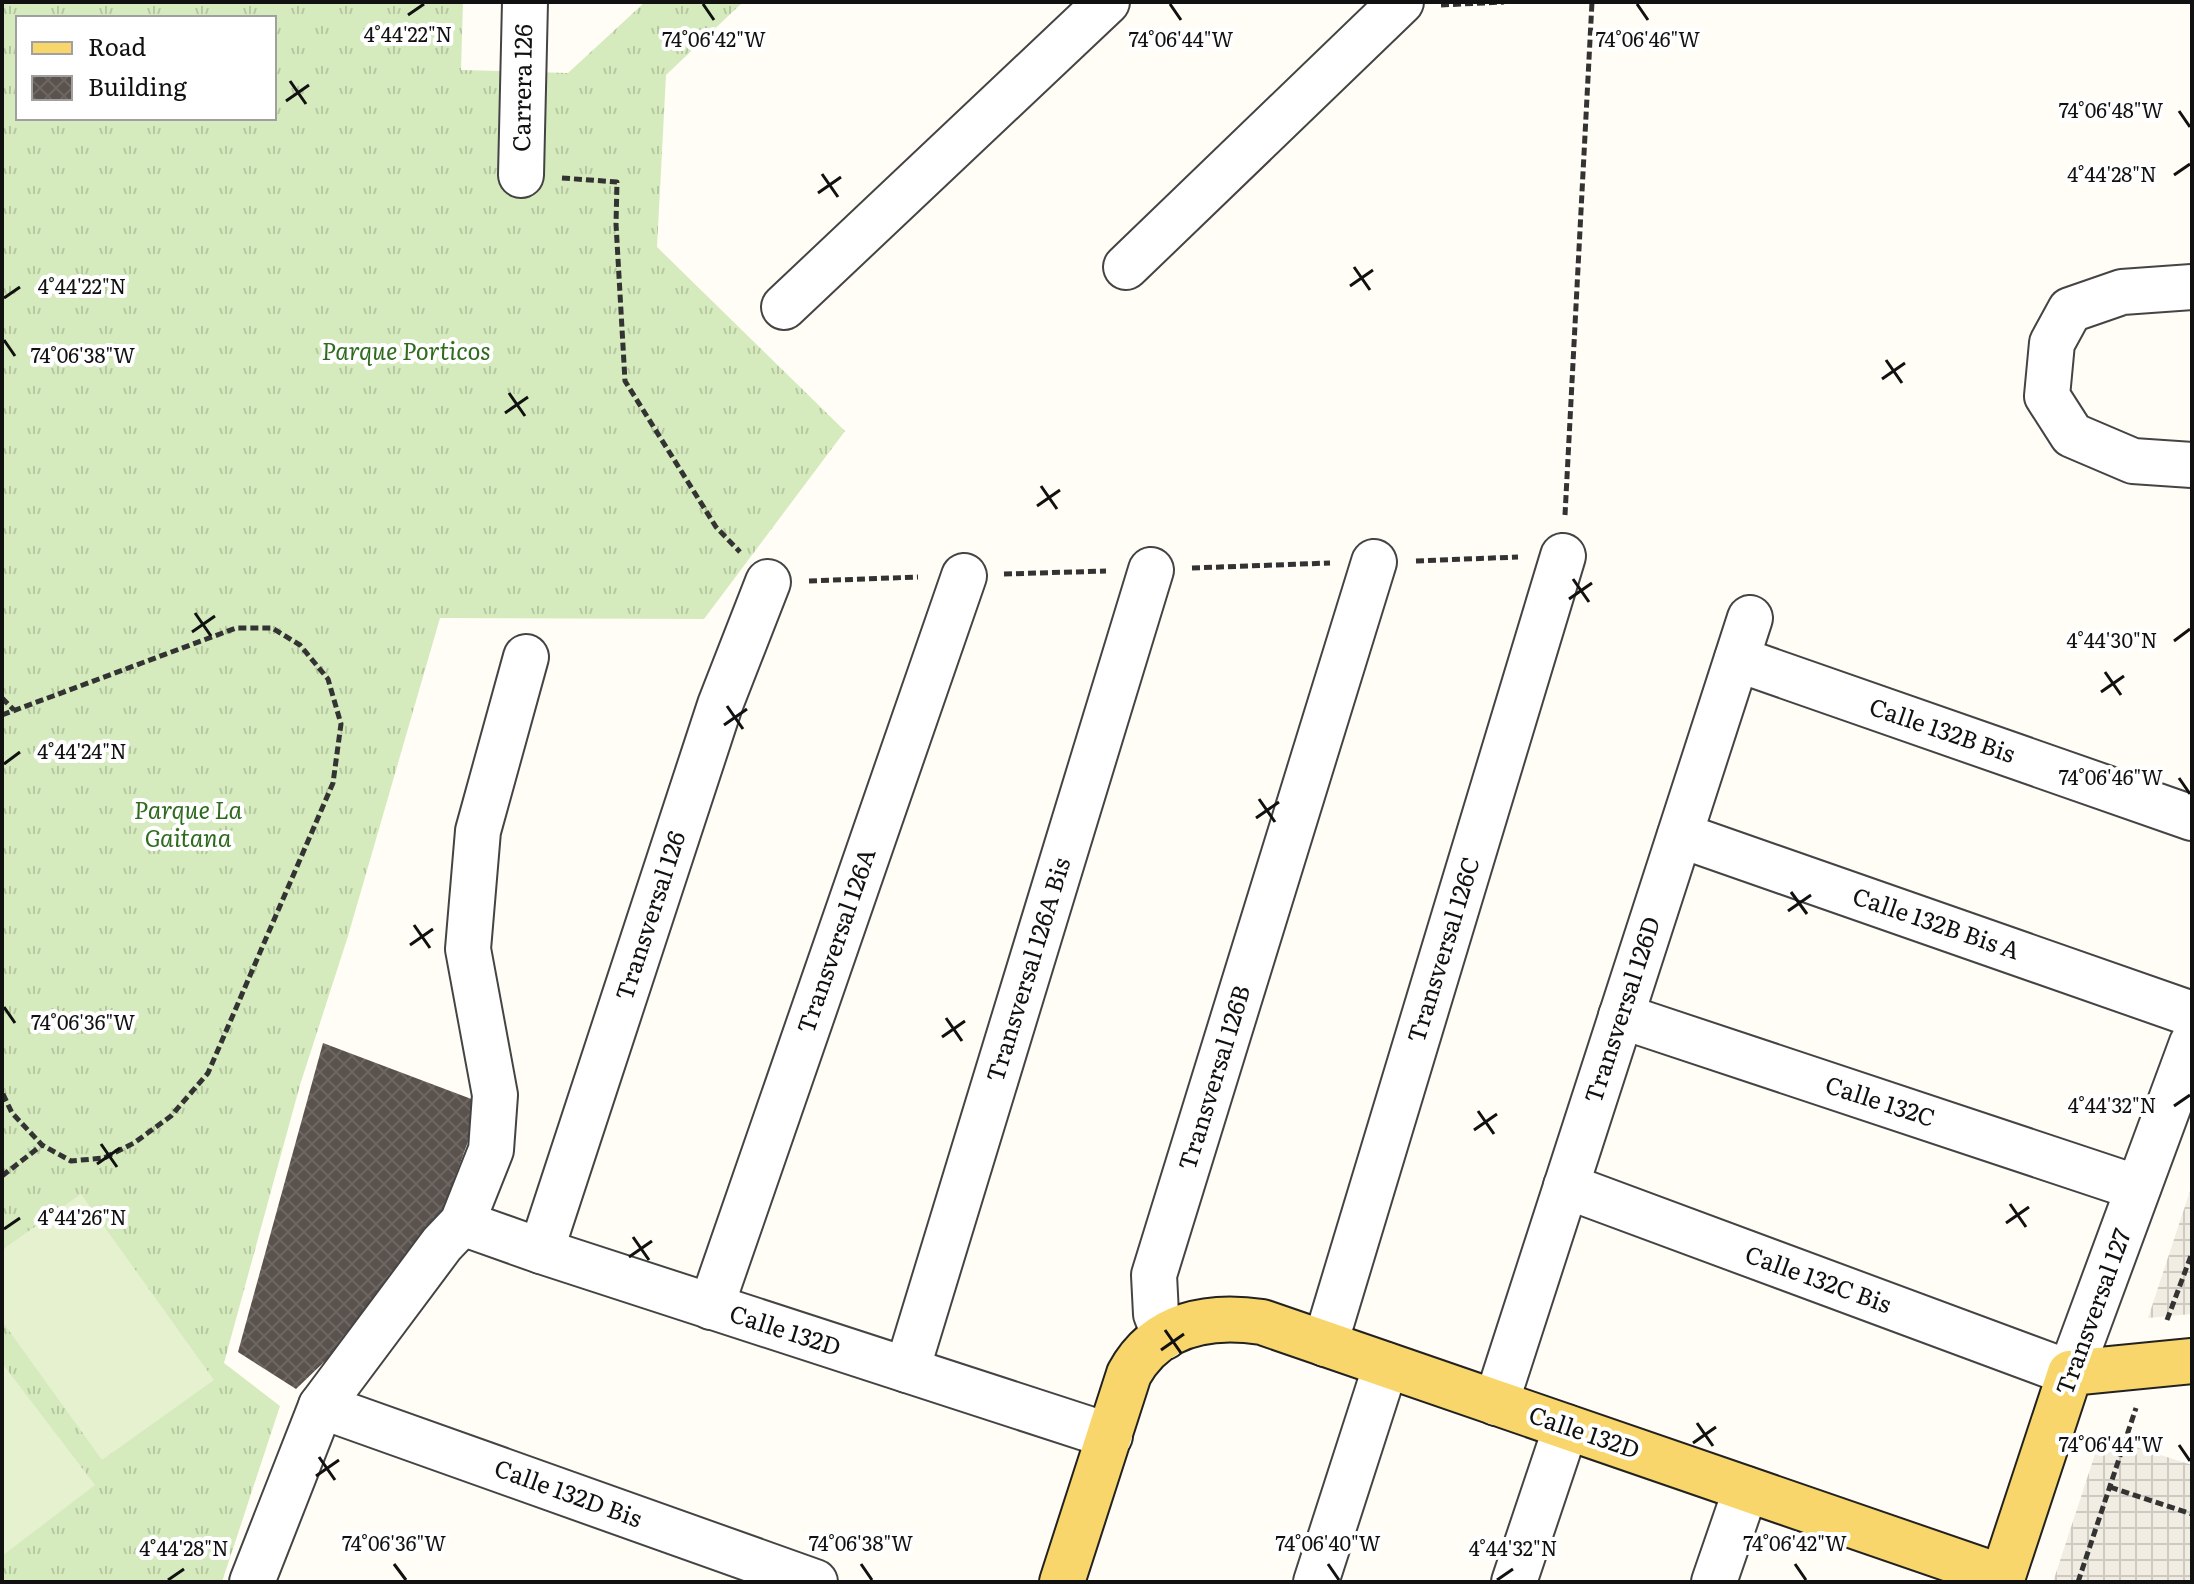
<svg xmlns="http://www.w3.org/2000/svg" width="2194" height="1584" viewBox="0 0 2194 1584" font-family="Literata,serif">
<defs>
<pattern id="grass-tufts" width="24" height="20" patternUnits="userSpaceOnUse" patternTransform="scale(2)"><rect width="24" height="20" fill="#d5ebbd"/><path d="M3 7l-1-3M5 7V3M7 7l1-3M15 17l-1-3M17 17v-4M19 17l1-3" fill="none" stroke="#b6c8a1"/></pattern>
<pattern id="plaza-grid" width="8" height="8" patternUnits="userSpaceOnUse" patternTransform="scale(2)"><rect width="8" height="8" fill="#f1ede2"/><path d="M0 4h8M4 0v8" fill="none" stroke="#cecac1"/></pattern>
<pattern id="building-cross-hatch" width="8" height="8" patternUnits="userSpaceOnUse" patternTransform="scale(2)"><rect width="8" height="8" fill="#5a524d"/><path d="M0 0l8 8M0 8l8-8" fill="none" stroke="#6d6662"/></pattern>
</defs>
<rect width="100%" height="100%" fill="#fffdf5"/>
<path fill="url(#grass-tufts)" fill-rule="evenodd" d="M2,2H463L461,70L568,73L645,2H743L666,75L657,247L845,431L704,619L440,618L348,936L300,1085L224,1363L280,1406L222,1582H2ZM18,18H274V118H18Z"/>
<g fill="#e6f2cf">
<polygon points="81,1194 214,1380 102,1460 2,1321 2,1250"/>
<polygon points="2,1363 95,1485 2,1556"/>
</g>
<g fill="url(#plaza-grid)">
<polygon points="2192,1185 2192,1314 2148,1318"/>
<polygon points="2101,1436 2192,1465 2192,1582 2053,1582"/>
</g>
<polygon fill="url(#building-cross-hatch)" points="323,1043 482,1103 422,1268 296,1389 238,1352"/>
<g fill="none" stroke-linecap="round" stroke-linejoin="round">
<g stroke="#444" stroke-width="48">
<g id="minor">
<polyline points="521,175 525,2"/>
<polyline points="1126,267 1401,2"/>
<polyline points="2192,287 2122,292 2070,310 2052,343 2047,396 2072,435 2133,461 2192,465"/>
<polyline points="784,307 1107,2"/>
<polyline points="1737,659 2192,818"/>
<polyline points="1680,835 2192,1014"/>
<polyline points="1621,1016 2138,1188"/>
<polyline points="1566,1186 2070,1373 2192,1043"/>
<polyline points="462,1223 541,1251 1110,1436"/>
<polyline points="541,1251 720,705 768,582"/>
<polyline points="711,1307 964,576"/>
<polyline points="1165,1337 1156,1314 1154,1275 1374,562"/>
<polyline points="1325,1344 1563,556"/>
<polyline points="907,1370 1151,570"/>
<polyline points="1496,1403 1750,618"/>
<polyline points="321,1406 815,1582"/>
<polyline points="252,1582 321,1406 442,1244 462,1223 491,1150 495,1095 468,949 478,831 526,657"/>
<polyline points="1316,1582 1386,1365"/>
<polyline points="1514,1582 1566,1427"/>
<polyline points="1714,1582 1746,1489"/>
</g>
</g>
<g stroke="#222" stroke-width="48">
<g id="major">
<path d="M1062,1582L1129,1374C1157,1323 1209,1314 1262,1322L2002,1577"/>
<polyline points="2001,1582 2070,1373 2192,1361"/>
</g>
</g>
<g stroke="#333" stroke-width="5" stroke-dasharray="8 4" stroke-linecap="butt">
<polyline points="1441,5 1504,2"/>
<polyline points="562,178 617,182 616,224 625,381 716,527 740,552"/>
<polyline points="1565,515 1592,2"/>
<polyline points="1416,561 1518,557"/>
<polyline points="1192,568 1330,563"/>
<polyline points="1004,574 1106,571"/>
<polyline points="809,581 918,577"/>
<polyline points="2,698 14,710"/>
<polyline points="2,715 236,628 272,628 300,645 328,679 341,724 333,783 208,1073 171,1116 134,1143 104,1158 71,1161 42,1145 12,1113 2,1092"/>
<polyline points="2,1176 42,1145"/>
<polyline points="2167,1320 2192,1253"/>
<polyline points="2110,1487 2192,1514"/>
<polyline points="2078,1582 2136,1408"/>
</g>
<use href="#minor" stroke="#fff" stroke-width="44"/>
<use href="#major" stroke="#f9d66b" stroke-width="44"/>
</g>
<path fill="none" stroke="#111" stroke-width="3" d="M703,4L714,20M1170,4L1181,20M1637,4L1648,20M408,15L424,4M290,81L306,104M286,101L309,85M2179,111L2190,127M822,174L838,197M2174,175L2190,164M818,193L841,177M1354,267L1370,290M1350,286L1373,270M4,298L20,287M4,340L15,356M1886,360L1902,383M1882,379L1905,363M509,393L525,416M505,413L528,397M1041,486L1057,509M1037,506L1060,490M1573,579L1589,602M1569,599L1592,583M195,613L211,636M192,632L215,616M2174,641L2190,629M2105,672L2121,695M2101,692L2124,676M727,706L743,729M724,725L747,709M4,764L20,752M2179,778L2190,794M1259,799L1275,822M1256,818L1279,802M1791,892L1807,914M1788,911L1811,895M414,925L430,948M410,945L433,929M4,1007L15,1023M946,1018L962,1041M942,1037L965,1021M2174,1106L2190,1095M1478,1111L1494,1134M1474,1130L1497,1114M101,1144L117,1167M97,1164L120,1148M2010,1204L2026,1227M2006,1223L2029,1207M4,1229L20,1218M633,1237L649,1260M629,1257L652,1241M1165,1330L1181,1353M1161,1350L1184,1334M1697,1423L1713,1446M1693,1443L1716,1427M2179,1445L2190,1461M319,1457L335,1480M316,1476L339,1460M394,1564L406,1580M861,1564L872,1580M1328,1564L1339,1580M1795,1564L1806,1580M168,1580L184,1569M1497,1580L1513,1569"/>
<g text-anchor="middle" stroke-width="8" stroke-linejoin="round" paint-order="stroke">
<g font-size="24" fill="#111" stroke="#fff">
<text transform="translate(523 88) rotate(-89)" y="8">Carrera 126</text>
<text transform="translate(1942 731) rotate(19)" y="8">Calle 132B Bis</text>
<text transform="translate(651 916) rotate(-72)" y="8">Transversal 126</text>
<text transform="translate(1936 924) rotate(19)" y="8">Calle 132B Bis A</text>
<text transform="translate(837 941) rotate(-71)" y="8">Transversal 126A</text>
<text transform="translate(1444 950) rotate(-73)" y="8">Transversal 126C</text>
<text transform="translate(1029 970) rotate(-73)" y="8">Transversal 126A Bis</text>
<text transform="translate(1623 1010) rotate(-72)" y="8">Transversal 126D</text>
<text transform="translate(1215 1078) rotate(-73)" y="8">Transversal 126B</text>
<text transform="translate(1880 1102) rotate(18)" y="8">Calle 132C</text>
<text transform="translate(1818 1280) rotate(20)" y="8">Calle 132C Bis</text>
<text transform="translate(2094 1312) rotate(-70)" y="8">Transversal 127</text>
<text transform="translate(785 1331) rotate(18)" y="8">Calle 132D</text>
<text transform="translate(1584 1433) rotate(19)" y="8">Calle 132D</text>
<text transform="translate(568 1494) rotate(20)" y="8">Calle 132D Bis</text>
</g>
<g font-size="24" font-style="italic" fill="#2f6b1f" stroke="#fff">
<text x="406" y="360">Parque Porticos</text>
<text x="188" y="819">Parque La<tspan x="188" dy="28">Gaitana</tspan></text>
</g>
</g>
<g font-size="20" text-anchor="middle" fill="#111" stroke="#fff" stroke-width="8" stroke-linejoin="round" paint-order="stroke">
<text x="408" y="42">4°44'22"N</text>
<text x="714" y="47">74°06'42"W</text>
<text x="1648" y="47">74°06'46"W</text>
<text x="1181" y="47">74°06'44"W</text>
<text x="2111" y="118">74°06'48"W</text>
<text x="2112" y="182">4°44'28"N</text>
<text x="82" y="294">4°44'22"N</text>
<text x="83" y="363">74°06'38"W</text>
<text x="2112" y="648">4°44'30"N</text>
<text x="82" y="759">4°44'24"N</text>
<text x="2111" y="785">74°06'46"W</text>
<text x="83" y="1030">74°06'36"W</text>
<text x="2112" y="1113">4°44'32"N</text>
<text x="82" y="1225">4°44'26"N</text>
<text x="2111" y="1452">74°06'44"W</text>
<text x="394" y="1551">74°06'36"W</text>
<text x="861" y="1551">74°06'38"W</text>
<text x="1328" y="1551">74°06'40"W</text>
<text x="1795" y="1551">74°06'42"W</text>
<text x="184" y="1556">4°44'28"N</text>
<text x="1513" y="1556">4°44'32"N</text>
</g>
<rect width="2194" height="1584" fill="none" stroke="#111111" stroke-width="8"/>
<rect x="16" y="16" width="260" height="104" fill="#ffffff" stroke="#a0a0a0" stroke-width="2"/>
<rect x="32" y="42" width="40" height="12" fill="#f9d66b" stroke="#a0a0a0" stroke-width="2"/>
<text x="88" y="56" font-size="24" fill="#111111">Road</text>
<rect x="32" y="76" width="40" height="24" fill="url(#building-cross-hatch)" stroke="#a0a0a0" stroke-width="2"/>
<text x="88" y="96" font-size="24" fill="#111111">Building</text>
</svg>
